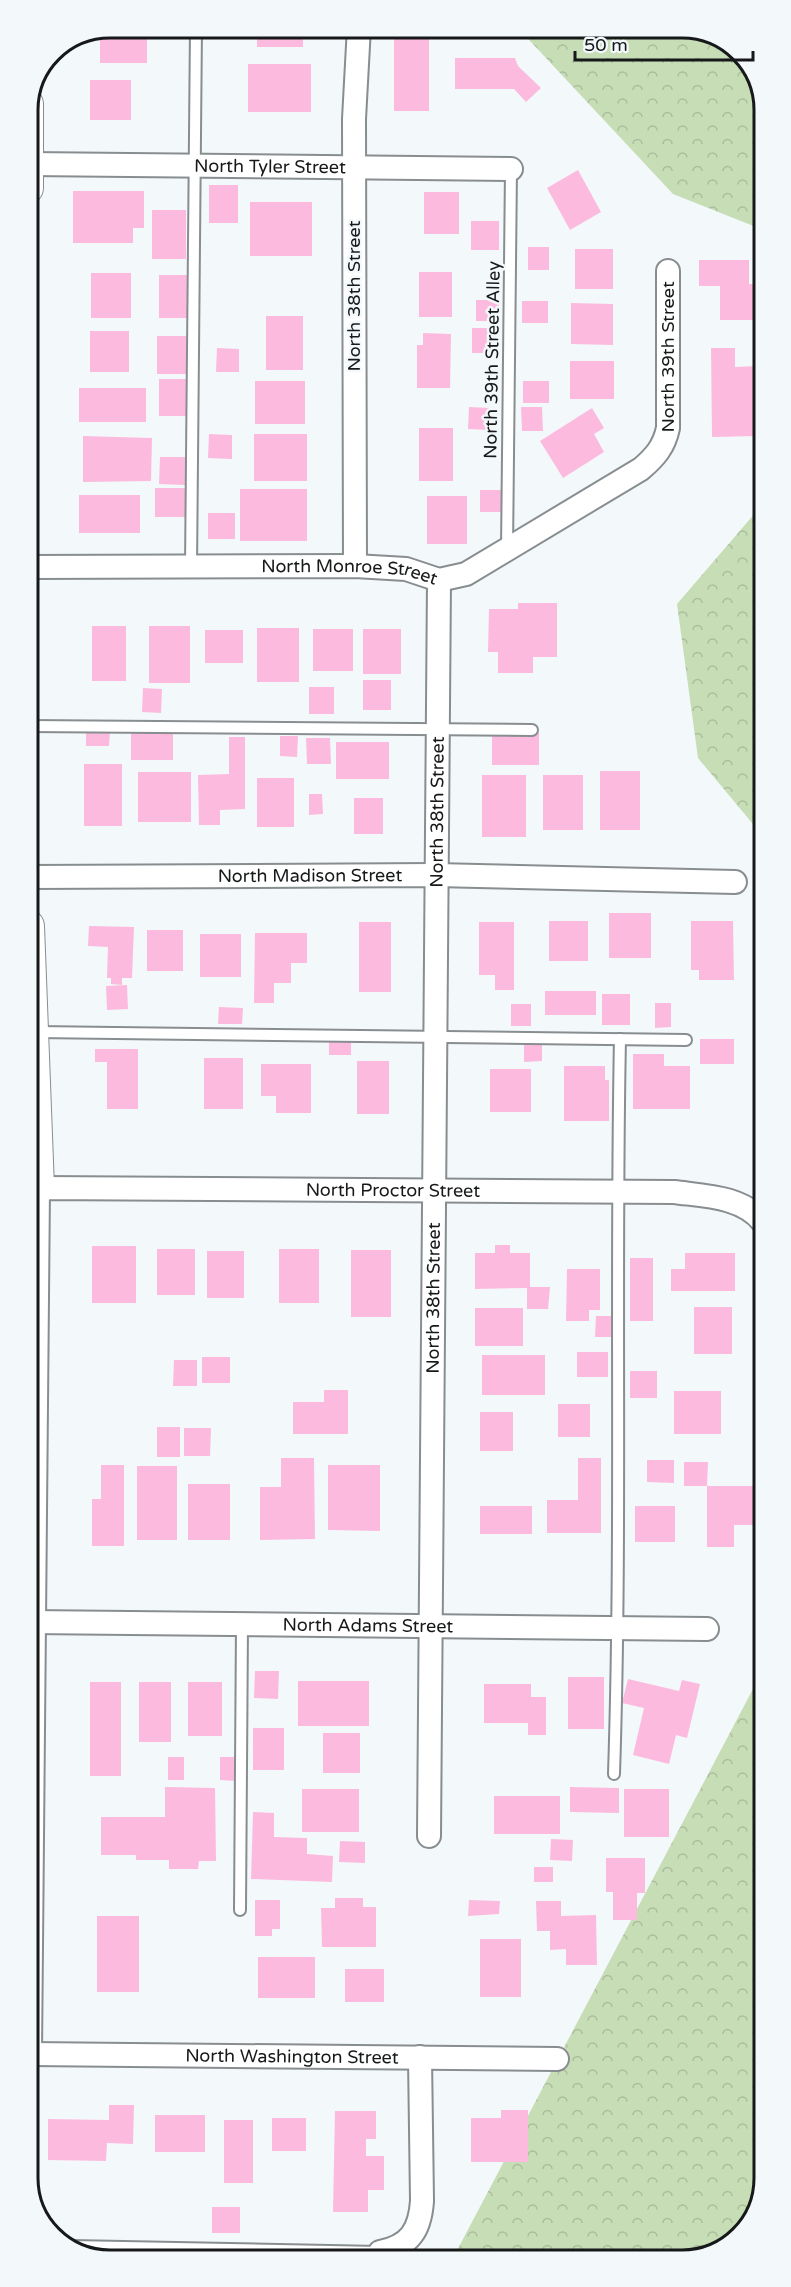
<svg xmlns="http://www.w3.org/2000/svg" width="791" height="2287" viewBox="0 0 791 2287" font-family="'Varela Round',sans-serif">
<defs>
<pattern id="forest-crowns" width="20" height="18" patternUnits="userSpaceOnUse" patternTransform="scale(1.5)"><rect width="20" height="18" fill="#c7ddb6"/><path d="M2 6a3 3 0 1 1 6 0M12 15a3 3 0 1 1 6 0" fill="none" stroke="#aabd9c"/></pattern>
</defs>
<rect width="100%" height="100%" fill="#f3f8fb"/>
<g fill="url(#forest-crowns)">
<polygon points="517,27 688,27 736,47 761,88 761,229 673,194"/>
<polygon points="762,505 762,835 698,758 677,604"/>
<polygon points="763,1670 764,2178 747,2228 703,2257 453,2258"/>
</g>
<g fill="#fcbbde">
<polygon points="109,27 136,27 136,34 147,34 147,63 100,63 100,31"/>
<rect x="257" y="27" width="46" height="20"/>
<rect x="394" y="29" width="35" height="82"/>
<polygon points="455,58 515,58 518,66 541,88 526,102 514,89 455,89"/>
<rect x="248" y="64" width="63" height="48"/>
<rect x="90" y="80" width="41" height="40"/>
<polygon points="578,170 601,212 570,230 547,188"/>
<rect x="209" y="185" width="29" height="38"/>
<polygon points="73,191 144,191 144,228 133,228 133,243 73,243"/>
<rect x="424" y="192" width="35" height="42"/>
<rect x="250" y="202" width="62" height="54"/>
<rect x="152" y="210" width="34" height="49"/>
<rect x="471" y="221" width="28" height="29"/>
<rect x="528" y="247" width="21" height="23"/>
<rect x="575" y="249" width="38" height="40"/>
<polygon points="699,260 749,260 749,284 762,284 762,320 720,320 720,286 699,286"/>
<rect x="419" y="272" width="33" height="45"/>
<rect x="91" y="273" width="40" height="45"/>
<rect x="159" y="275" width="30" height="43"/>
<rect x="476" y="300" width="23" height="21"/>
<rect x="522" y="301" width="26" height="22"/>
<polygon points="571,303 613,304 613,345 571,344"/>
<rect x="266" y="316" width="37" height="54"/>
<rect x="472" y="328" width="25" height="25"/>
<rect x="90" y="331" width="39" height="41"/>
<polygon points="423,333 451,334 450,388 417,388 417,345 423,345"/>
<rect x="157" y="336" width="31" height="38"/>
<polygon points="217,348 239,349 239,372 216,372"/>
<polygon points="711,348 735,348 735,367 758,366 759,436 712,437"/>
<rect x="570" y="361" width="44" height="38"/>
<rect x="159" y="379" width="29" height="37"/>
<rect x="255" y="381" width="50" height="43"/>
<rect x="523" y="381" width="26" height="22"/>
<rect x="79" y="388" width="67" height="34"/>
<polygon points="469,407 490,408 489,430 468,429"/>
<polygon points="521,407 542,407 543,431 522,431"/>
<polygon points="592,408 604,428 594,434 604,452 563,478 540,441"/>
<rect x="419" y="428" width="34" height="53"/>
<polygon points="209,434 232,435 232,459 208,458"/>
<rect x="254" y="434" width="53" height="47"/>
<polygon points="83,436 152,438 151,481 83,482"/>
<polygon points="160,457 186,457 185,485 159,484"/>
<rect x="155" y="488" width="30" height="29"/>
<rect x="240" y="489" width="67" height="52"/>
<rect x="480" y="490" width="22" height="22"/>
<rect x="79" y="495" width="61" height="38"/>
<rect x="427" y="496" width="40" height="48"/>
<rect x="208" y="513" width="27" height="26"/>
<polygon points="518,603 557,603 557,657 533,657 533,673 498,673 498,652 488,652 489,609 518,609"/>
<rect x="92" y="626" width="34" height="55"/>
<rect x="149" y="626" width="41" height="57"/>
<rect x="257" y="628" width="42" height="54"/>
<rect x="313" y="629" width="40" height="42"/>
<rect x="363" y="629" width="38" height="45"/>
<rect x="205" y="630" width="38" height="33"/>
<rect x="363" y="680" width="28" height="30"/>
<rect x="309" y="687" width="25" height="27"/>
<polygon points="143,688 162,689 161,713 142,712"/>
<polygon points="86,730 110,731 109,746 86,746"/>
<rect x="131" y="733" width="42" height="27"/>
<rect x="492" y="733" width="47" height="32"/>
<polygon points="280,736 298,736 297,757 280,756"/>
<polygon points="229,737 245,737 245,809 220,810 220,825 199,825 198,775 229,774"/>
<polygon points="306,738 330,738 331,764 307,764"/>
<rect x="336" y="742" width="53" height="37"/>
<rect x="84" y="764" width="38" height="62"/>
<rect x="600" y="771" width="40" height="59"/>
<rect x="138" y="772" width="53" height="50"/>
<rect x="482" y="775" width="44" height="62"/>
<rect x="543" y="775" width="40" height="55"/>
<rect x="257" y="778" width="37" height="49"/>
<polygon points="309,794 322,794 323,814 309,815"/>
<rect x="354" y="798" width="29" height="36"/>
<rect x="609" y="913" width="42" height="45"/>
<rect x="549" y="921" width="39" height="40"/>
<polygon points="691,921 733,921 734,980 699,980 699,970 691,970"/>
<rect x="359" y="922" width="32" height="70"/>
<polygon points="479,922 514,922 514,990 495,990 495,975 479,975"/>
<polygon points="89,926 134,927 132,978 122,978 122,985 111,984 111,978 107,978 108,947 88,946"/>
<rect x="147" y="930" width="36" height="41"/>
<polygon points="255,933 307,933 307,963 291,963 291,983 274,983 274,1003 254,1003"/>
<rect x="200" y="934" width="41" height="43"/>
<polygon points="127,985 128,1009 107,1010 106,986"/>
<rect x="545" y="991" width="51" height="24"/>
<rect x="602" y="994" width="28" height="31"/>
<polygon points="655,1003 671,1003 671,1027 655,1028"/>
<rect x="511" y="1004" width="20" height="22"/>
<polygon points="219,1007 243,1008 242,1024 218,1024"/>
<polygon points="542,1038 542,1061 524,1062 524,1039"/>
<rect x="700" y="1039" width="34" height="25"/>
<rect x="329" y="1040" width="22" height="15"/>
<polygon points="95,1049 138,1049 138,1109 107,1109 107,1062 95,1062"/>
<polygon points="633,1054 664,1054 664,1066 690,1066 690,1109 633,1109"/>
<rect x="204" y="1058" width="39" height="51"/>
<rect x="357" y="1061" width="32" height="53"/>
<polygon points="261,1064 311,1064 311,1113 276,1113 276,1096 261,1096"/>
<polygon points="564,1066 605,1066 605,1080 609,1080 609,1121 564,1121"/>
<rect x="490" y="1069" width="41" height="43"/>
<polygon points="495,1245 510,1245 510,1253 530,1253 530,1287 550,1287 548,1309 527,1309 527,1288 475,1289 475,1253 495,1253"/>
<rect x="92" y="1246" width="44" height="57"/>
<rect x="157" y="1249" width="38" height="46"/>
<rect x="279" y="1249" width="40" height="54"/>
<rect x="351" y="1250" width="40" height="67"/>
<rect x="207" y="1251" width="37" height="47"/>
<polygon points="685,1253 735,1253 735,1291 671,1291 671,1269 685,1269"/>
<rect x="630" y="1258" width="23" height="63"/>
<polygon points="567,1269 600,1269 600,1310 589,1310 589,1321 566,1321"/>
<rect x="694" y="1307" width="38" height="47"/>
<rect x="475" y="1308" width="48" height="38"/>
<polygon points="596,1316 611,1316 611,1337 595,1337"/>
<rect x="577" y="1352" width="31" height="25"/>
<rect x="482" y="1355" width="63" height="40"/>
<rect x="202" y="1357" width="28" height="26"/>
<polygon points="174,1360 197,1360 197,1386 173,1386"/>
<rect x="630" y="1371" width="27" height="27"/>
<polygon points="324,1390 348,1390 348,1434 293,1434 293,1402 324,1402"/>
<rect x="674" y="1391" width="47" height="43"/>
<rect x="558" y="1404" width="32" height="33"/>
<rect x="480" y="1412" width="33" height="39"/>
<rect x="157" y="1427" width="23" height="30"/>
<polygon points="184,1428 211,1428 210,1456 184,1456"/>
<polygon points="281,1458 314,1458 315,1539 260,1540 260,1487 281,1487"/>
<polygon points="578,1458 601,1458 601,1533 547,1533 547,1500 578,1500"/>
<polygon points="647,1460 674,1460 674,1483 647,1482"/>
<polygon points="684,1462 708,1462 707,1486 684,1486"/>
<polygon points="101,1465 124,1465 124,1546 92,1546 92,1499 101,1499"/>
<polygon points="328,1465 380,1465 380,1531 328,1530"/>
<rect x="137" y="1466" width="40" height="74"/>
<rect x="188" y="1484" width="42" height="56"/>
<polygon points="707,1486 754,1486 754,1525 734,1525 734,1547 707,1547"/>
<rect x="480" y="1506" width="52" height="28"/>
<rect x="635" y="1506" width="40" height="36"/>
<polygon points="255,1671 279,1671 278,1699 254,1698"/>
<rect x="568" y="1677" width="36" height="52"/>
<polygon points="628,1679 679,1691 682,1680 700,1684 687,1738 676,1735 669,1764 633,1755 644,1708 622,1703"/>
<rect x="298" y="1681" width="71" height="45"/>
<rect x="90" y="1682" width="31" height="94"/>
<rect x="139" y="1682" width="32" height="60"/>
<rect x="188" y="1682" width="34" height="54"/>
<polygon points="484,1684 531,1684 531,1697 546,1697 546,1735 528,1735 528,1723 484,1723"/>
<rect x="253" y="1728" width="31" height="42"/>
<rect x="323" y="1733" width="37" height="40"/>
<rect x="168" y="1757" width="16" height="23"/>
<polygon points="220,1757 236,1757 236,1781 220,1780"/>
<polygon points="165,1787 215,1788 216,1861 199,1861 198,1869 169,1869 169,1860 136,1860 136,1855 101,1855 101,1817 165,1817"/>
<polygon points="570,1787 619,1788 619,1813 570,1812"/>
<rect x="302" y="1789" width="57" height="43"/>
<rect x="624" y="1789" width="45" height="48"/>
<rect x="494" y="1796" width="66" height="38"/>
<polygon points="253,1812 274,1813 274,1837 307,1838 307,1854 333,1856 332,1882 251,1879"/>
<polygon points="551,1839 573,1840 572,1861 550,1860"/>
<polygon points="340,1841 365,1842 365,1863 339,1862"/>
<polygon points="606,1858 645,1858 645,1893 637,1893 637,1920 613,1920 613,1892 606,1892"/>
<rect x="534" y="1867" width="19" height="15"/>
<polygon points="335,1898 363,1898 363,1907 376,1907 376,1947 322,1947 321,1908 335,1908"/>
<polygon points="255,1900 280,1900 280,1929 272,1929 272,1936 255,1936"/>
<polygon points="469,1900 500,1901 499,1914 468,1916"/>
<polygon points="536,1901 561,1901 561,1916 596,1915 597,1965 566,1965 566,1949 550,1950 550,1931 537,1931"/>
<rect x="97" y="1916" width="42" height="76"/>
<rect x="480" y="1939" width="41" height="58"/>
<rect x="258" y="1957" width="57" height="41"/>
<rect x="345" y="1969" width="39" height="33"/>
<polygon points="109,2105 134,2105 133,2144 107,2143 106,2161 48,2160 48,2119 109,2120"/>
<polygon points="501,2110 528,2110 528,2162 471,2162 471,2118 501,2118"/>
<polygon points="335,2111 376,2111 376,2139 366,2139 366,2156 384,2156 384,2190 368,2190 368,2212 333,2212"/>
<rect x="155" y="2115" width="50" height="37"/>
<rect x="272" y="2118" width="34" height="33"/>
<rect x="224" y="2120" width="29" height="63"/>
<rect x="212" y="2207" width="28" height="26"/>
<rect x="120" y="2256" width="26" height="4"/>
</g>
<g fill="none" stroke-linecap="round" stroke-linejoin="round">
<g stroke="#888d90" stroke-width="14">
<g id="lane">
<polyline points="507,550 511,169"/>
<polyline points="191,568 196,27"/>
<polyline points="28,726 532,730"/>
<polyline points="35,1032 686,1040"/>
<path d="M614,1774C622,1529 615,1284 620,1039"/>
<polyline points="240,1910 242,1624"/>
<polyline points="71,2246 380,2252"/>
</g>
</g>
<g stroke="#888d90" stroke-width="26">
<g id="street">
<path id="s1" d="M28,164L511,169"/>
<polyline points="355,566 354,119 359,27"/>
<path id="s2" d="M28,567L355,566L406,569L439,580L466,574L641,469C655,457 664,447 668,428V271"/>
<path id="s3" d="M28,877L436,875L735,882"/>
<path id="s4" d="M29,1622L707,1629"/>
<path id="s5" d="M429,1836L439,580"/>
<path id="s6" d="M30,2054L38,1188L674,1192C704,1196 742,1196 763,1222"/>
<path id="s7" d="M30,2054L557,2059"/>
<path d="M380,2252C410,2246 420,2230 422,2201L420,2057"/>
</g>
</g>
<g stroke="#888d90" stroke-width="34">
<g id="secondary">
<polyline points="27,188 27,104"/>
<polyline points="28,926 38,1188 28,1188"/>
</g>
</g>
<use href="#lane" stroke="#fff" stroke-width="10"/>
<use href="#street" stroke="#fff" stroke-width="22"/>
<use href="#secondary" stroke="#fff" stroke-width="32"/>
</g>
<g text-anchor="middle" stroke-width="5" stroke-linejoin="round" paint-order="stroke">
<g font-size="18" fill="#161819" stroke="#f3f8fb">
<text dy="6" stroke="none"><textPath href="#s1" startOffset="242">North Tyler Street</textPath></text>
<text transform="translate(354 296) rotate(-90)" y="6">North 38th Street</text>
<text dy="6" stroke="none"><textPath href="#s2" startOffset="766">North 39th Street</textPath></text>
<text transform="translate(492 360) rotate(-89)" y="6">North 39th Street Alley</text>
<text dy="6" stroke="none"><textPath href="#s2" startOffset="322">North Monroe Street</textPath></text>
<text dy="6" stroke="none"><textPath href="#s5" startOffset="1024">North 38th Street</textPath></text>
<text dy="6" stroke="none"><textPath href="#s3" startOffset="282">North Madison Street</textPath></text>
<text dy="6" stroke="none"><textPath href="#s6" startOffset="1221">North Proctor Street</textPath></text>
<text dy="6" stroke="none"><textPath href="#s5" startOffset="538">North 38th Street</textPath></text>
<text dy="6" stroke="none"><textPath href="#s4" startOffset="339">North Adams Street</textPath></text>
<text dy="6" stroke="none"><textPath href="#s7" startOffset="262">North Washington Street</textPath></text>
</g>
</g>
<path d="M0 0H791V2287H0ZM110 38H682A72 72 0 0 1 754 110V2178A72 72 0 0 1 682 2250H110A72 72 0 0 1 38 2178V110A72 72 0 0 1 110 38Z" fill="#f3f8fb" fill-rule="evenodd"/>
<path fill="none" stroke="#161819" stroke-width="3" d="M110 38H682A72 72 0 0 1 754 110V2178A72 72 0 0 1 682 2250H110A72 72 0 0 1 38 2178V110A72 72 0 0 1 110 38Z"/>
<path d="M575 51v9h178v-9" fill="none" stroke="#161819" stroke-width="3"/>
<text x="584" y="51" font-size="18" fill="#161819" stroke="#f3f8fb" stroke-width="4.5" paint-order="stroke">50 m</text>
</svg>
